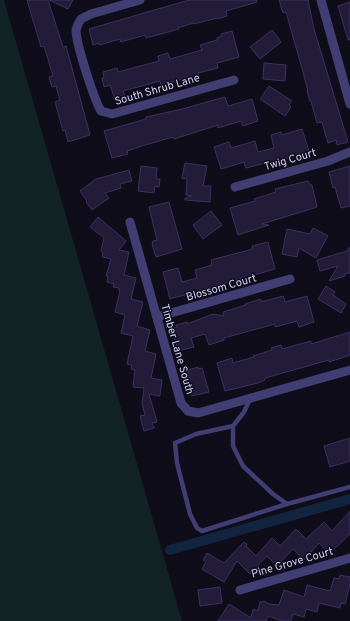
<svg xmlns="http://www.w3.org/2000/svg" width="350" height="621" viewBox="0 0 350 621" font-family="Overpass,sans-serif">
<rect width="100%" height="100%" fill="#0f0d1a"/>
<polygon fill="#112323" points="0,0 4,0 182,621 0,621"/>
<g fill="none" stroke-linecap="round" stroke-linejoin="round">
<polyline stroke="#13243e" stroke-width="10" points="170,550 350,499"/>
</g>
<g fill="#221c39" stroke="#3b3162">
<polygon points="27,0 48,0 63,47 66,46 90,135 68,142 65,130 63,131 55,102 60,100 56,86 52,87 49,77 53,76 44,46 41,47"/>
<polygon points="49,0 73,0 68,9"/>
<polygon points="189,0 257,0 257,2 226,11 227,16 218,19 217,18 194,24 194,23 178,28 179,29 146,38 145,35 121,42 120,39 99,45 99,43 93,45 89,29"/>
<polygon points="279,0 308,0 314,29 348,142 337,145 336,140 328,143 322,122 317,123 311,101 310,101 307,91 308,91 303,72 286,12 283,13"/>
<polygon points="350,2 350,40 348,40 338,6"/>
<polygon points="272,30 281,42 260,59 250,47"/>
<polygon points="232,31 239,57 217,63 218,68 198,73 199,76 183,80 183,79 161,85 160,81 123,91 125,97 115,100 110,85 104,87 102,78 104,78 103,72 117,68 118,72 159,61 158,56 168,53 170,59 202,50 200,45 217,40 217,38 222,36 221,34"/>
<polygon points="264,63 286,65 285,81 263,79"/>
<polygon points="269,86 292,101 289,105 291,107 285,116 260,99"/>
<polygon points="225,97 228,106 252,99 258,121 243,126 241,121 218,128 218,125 174,139 173,137 142,146 127,151 128,154 112,158 104,131 146,119 146,117 182,109"/>
<polygon points="302,129 309,151 288,157 288,158 278,161 278,160 273,161 246,168 244,162 221,169 214,147 229,142 231,148 255,141 258,152 274,148 271,135 281,132 282,135"/>
<polygon points="185,163 207,166 203,186 211,186 210,202 185,200 185,198 192,196 186,195 187,179 182,178"/>
<polygon points="141,166 157,168 156,179 160,179 159,187 155,186 154,193 138,191"/>
<polygon points="350,166 350,206 341,208 335,187 333,188 329,172"/>
<polygon points="129,170 132,181 120,184 121,188 105,193 109,198 92,210 86,202 87,201 80,191 96,179"/>
<polygon points="308,181 310,185 312,185 317,207 262,224 269,225 238,235 230,208 255,201 254,199 276,192 275,189"/>
<polygon points="169,202 182,249 156,257 152,244 153,241 157,240 149,207"/>
<polygon points="211,211 222,225 203,239 193,225"/>
<polygon points="98,217 126,241 119,250 129,252 124,275 136,278 131,299 143,302 137,326 150,330 145,351 156,354 151,378 162,380 160,396 149,394 157,422 152,423 154,428 144,431 140,416 145,415 142,404 144,388 133,387 135,370 131,369 132,365 127,364 133,336 121,333 125,315 115,312 120,291 119,290 119,288 113,287 114,284 107,282 108,276 106,276 111,259 102,257 103,252 101,251 104,238 90,227"/>
<polygon points="313,228 328,236 316,258 299,248 297,257 282,254 287,229 310,234"/>
<polygon points="268,242 275,269 170,299 163,272 178,268 182,282 197,278 195,270 212,265 211,260 253,249 252,246"/>
<polygon points="350,247 350,273 344,274 345,276 329,281 338,266 320,271 317,260 347,251"/>
<polygon points="326,286 335,292 333,295 346,304 341,313 318,299"/>
<polygon points="283,296 285,302 307,296 314,322 299,327 297,321 275,327 275,324 224,338 224,340 209,345 205,334 191,338 194,347 178,351 172,329 177,327 176,325 187,322 187,324 213,314 224,316 223,312 246,305 245,304 261,299 261,302"/>
<polygon points="350,332 350,355 329,362 329,360 265,378 265,380 258,383 225,391 217,363 232,358 233,363 254,357 253,356 272,350 271,348 281,345 282,349 311,341 311,344"/>
<polygon points="198,367 198,369 202,368 209,392 192,396 187,376 189,376 188,370"/>
<polygon points="350,438 350,461 330,467 324,446"/>
<polygon points="350,511 350,534 329,554 319,543 304,560 293,549 277,566 267,556 250,574 237,561 224,582 202,569 206,562 203,560 207,553 224,563 244,542 247,544 246,546 256,556 272,538 280,546 296,529 306,539 324,522 332,531"/>
<polygon points="340,575 350,577 350,584 345,604 341,603 340,608 319,603 317,612 306,609 304,617 293,614 291,621 282,621 268,616 266,621 218,621 229,604 251,618 253,609 258,611 260,602 264,601 269,604 279,605 284,590 304,597 307,585 330,591 334,578 339,579"/>
<polygon points="220,587 222,603 200,606 198,590"/>
</g>
<g fill="none" stroke-linecap="round" stroke-linejoin="round">
<g stroke="#403e73" stroke-width="4.5">
<polyline points="250,399 244,412 233,426 233,446 243,466 273,494 287,504 350,487"/>
<polyline points="233,426 196,434 175,443 177,463 190,514 197,528 202,531 287,504"/>
</g>
<g stroke="#403e73" stroke-width="9">
<path d="M140,0L91,14L81,19C79,22 77,26 76,30C76,44 94,99 101,111L112,114L234,80"/>
<polyline points="321,0 350,104"/>
<polyline points="235,187 328,161 350,152"/>
<polyline points="130,222 181,403 188,411 198,413 350,370"/>
<polyline points="157,317 290,279"/>
<polyline points="240,590 350,558"/>
</g>
</g>
<g text-anchor="middle" stroke-width="3" stroke-linejoin="round" paint-order="stroke">
<g font-size="11" fill="#d2cdf8" stroke="#0f0d1a">
<text transform="translate(157 89) rotate(-16)" y="4">South Shrub Lane</text>
<text transform="translate(290 159) rotate(-16)" y="4">Twig Court</text>
<text transform="translate(221 287) rotate(-16)" y="4">Blossom Court</text>
<text transform="translate(178 349) rotate(74)" y="4">Timber Lane South</text>
<text transform="translate(292 562) rotate(-16)" y="4">Pine Grove Court</text>
</g>
</g>
</svg>
